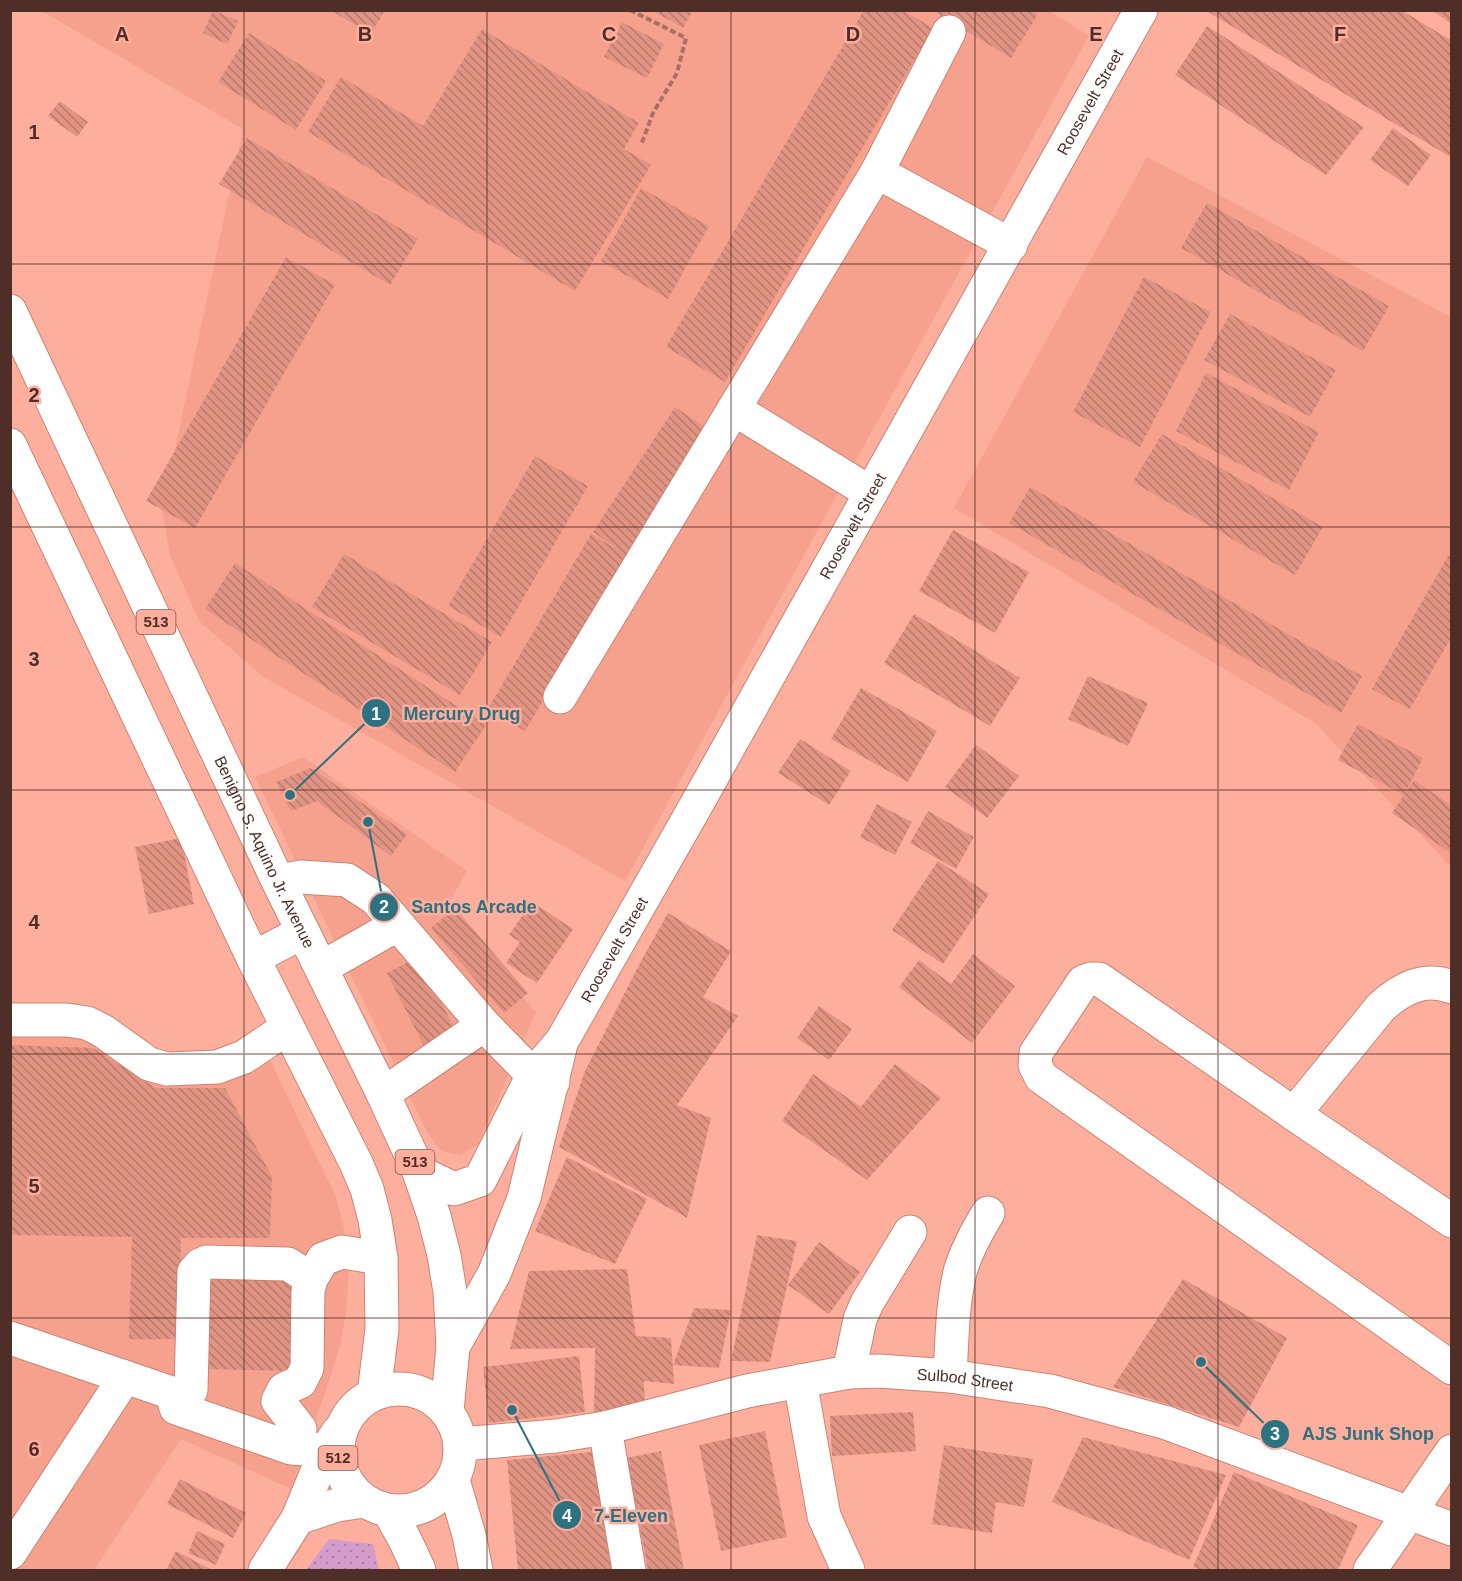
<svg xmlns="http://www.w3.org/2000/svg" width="1462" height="1581" viewBox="0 0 1462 1581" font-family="Arial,sans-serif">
<defs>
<pattern id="park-dots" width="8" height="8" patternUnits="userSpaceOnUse" patternTransform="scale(1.5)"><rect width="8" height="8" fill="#d49cca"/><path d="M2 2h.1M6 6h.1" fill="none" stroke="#ae80a4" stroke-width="1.8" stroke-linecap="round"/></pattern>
<pattern id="building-back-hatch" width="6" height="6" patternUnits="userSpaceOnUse" patternTransform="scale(1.5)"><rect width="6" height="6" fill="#e19483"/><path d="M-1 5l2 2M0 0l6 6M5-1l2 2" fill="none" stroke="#b9796b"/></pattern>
</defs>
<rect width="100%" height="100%" fill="#feae9d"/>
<g fill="#f6a18e">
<polygon points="1048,10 1089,36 625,881 262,676 199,621 170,555 162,510 243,129 42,11"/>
<polygon points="1147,157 1451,317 1451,867 1315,723 954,508"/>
<polygon points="303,757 467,871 444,911 536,1012 478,1144 461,1155 441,1151 427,1132 255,777"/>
<polygon points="11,1008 166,1056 204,1056 231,1046 255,1029 336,1197 346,1237 349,1266 346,1312 341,1342 328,1384 291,1489 181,1439 94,1570 11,1570"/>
</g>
<polygon fill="url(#park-dots)" points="329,1539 373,1544 379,1570 306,1570"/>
<g fill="url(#building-back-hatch)">
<polygon points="213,10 238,21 227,44 203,33"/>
<polygon points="330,10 385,10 371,34"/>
<polygon points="651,10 693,10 683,28"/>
<polygon points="864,10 902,10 933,28 725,382 666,347"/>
<polygon points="932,10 1031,10 1038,14 1011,58"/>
<polygon points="1209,10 1401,10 1452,41 1452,158 1208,12"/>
<polygon points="1431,10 1452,10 1452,24"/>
<polygon points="622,22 664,44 647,78 604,57"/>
<polygon points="1207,26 1364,127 1326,175 1175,75"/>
<polygon points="482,29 639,123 624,149 651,165 575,291 308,132 341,77 423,126"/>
<polygon points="249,33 326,81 296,130 218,82"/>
<polygon points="60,101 88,122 77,137 48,116"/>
<polygon points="1393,128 1431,155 1408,186 1370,160"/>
<polygon points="247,138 418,239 390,285 219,184"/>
<polygon points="641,188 709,226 668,299 601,261"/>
<polygon points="1207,203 1389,306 1363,351 1181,248"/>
<polygon points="286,257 335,285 195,528 146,501"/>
<polygon points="1144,277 1211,312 1140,447 1073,412"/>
<polygon points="1230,314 1336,370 1310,417 1204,360"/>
<polygon points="1206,373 1319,432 1289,490 1176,431"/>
<polygon points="675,407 711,431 628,555 525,731 488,709 591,534 620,551 593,532"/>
<polygon points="1162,434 1323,527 1295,575 1133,482"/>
<polygon points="535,456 588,486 501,637 448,606"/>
<polygon points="1030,487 1362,676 1341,713 1009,523"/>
<polygon points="953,530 1029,572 995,633 919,591"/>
<polygon points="1452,549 1452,636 1410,709 1372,689"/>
<polygon points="344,554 492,642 460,695 312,607"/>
<polygon points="235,563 486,725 455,772 205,609"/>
<polygon points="914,614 1020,678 990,726 884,663"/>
<polygon points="1088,676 1148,703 1128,746 1068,719"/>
<polygon points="861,688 937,731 908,782 831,739"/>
<polygon points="1358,724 1423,758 1404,795 1338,760"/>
<polygon points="800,739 851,771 829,805 778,773"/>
<polygon points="976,745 1019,776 987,818 945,787"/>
<polygon points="311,768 407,834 391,856 317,801 291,811 276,782"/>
<polygon points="1414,780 1452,806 1452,854 1392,813"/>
<polygon points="877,804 912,822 895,855 860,837"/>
<polygon points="928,811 974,837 956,869 910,843"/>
<polygon points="181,838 194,904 149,914 135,847"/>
<polygon points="938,861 989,894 943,964 892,930"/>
<polygon points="532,902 573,929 537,983 506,963 520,942 509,935"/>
<polygon points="455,908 528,993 504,1013 431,928"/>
<polygon points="668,913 731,951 703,997 738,1016 677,1105 711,1118 687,1218 559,1147 585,1071 640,963"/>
<polygon points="973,954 1015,986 972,1043 899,987 919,960 951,984"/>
<polygon points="418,957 466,1051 434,1066 387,973"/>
<polygon points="819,1006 852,1029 829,1060 797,1038"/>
<polygon points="10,1045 93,1048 156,1088 225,1088 272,1177 270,1238 181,1238 179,1339 129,1339 132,1237 10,1235"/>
<polygon points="895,1064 941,1098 867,1180 782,1121 813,1074 861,1107"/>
<polygon points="567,1157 647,1199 615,1264 535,1231"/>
<polygon points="757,1235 797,1241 770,1362 731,1361"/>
<polygon points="819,1242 860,1272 829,1314 788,1285"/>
<polygon points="627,1269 636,1336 671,1338 674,1384 644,1381 645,1408 594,1412 595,1348 510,1349 529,1271"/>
<polygon points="203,1272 278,1272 294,1286 294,1371 202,1369"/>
<polygon points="1183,1279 1287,1338 1239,1427 1113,1387"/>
<polygon points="694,1308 731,1310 719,1368 673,1365"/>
<polygon points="579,1356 585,1412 489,1423 483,1367"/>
<polygon points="913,1412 916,1451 832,1456 830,1416"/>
<polygon points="765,1431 787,1537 721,1551 699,1445"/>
<polygon points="1083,1437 1226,1475 1189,1560 1052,1502"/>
<polygon points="944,1445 1033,1459 1024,1507 996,1502 992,1533 932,1524"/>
<polygon points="601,1451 613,1570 518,1570 507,1460"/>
<polygon points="661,1451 684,1570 648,1570 626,1458"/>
<polygon points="1234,1472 1358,1525 1338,1570 1202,1570 1193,1567"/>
<polygon points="180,1479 246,1513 233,1538 167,1504"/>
<polygon points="197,1531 225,1544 216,1565 188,1553"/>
<polygon points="176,1551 212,1570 166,1570"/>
</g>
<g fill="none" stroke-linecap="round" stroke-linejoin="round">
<g stroke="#cd8271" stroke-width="35">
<g id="minor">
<polyline points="949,32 877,172 1011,245"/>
<polyline points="734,409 871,493"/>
<polyline points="560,697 877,172"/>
<polyline points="279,881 301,877 347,880 376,899 484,1025 533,1075 553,1082"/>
<polyline points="321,968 397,925"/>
<polyline points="10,1020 67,1020 87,1023 103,1031 149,1064 167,1069 217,1067 244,1057 287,1028"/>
<polyline points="383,1094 484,1025"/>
<path d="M1294,1114L1381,1007C1401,989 1424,976 1452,987"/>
<polyline points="1452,1221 1294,1114 1099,979 1091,979 1083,982 1036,1053 1035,1065 1041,1077 1452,1368"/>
<polyline points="10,1338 172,1393 176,1408 291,1448 326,1450"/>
<polyline points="849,1372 860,1319 867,1303 910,1232"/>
<path d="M950,1376C952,1342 952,1306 960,1272C966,1251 977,1231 988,1213"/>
<polyline points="800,1381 824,1516 848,1570"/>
<polyline points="191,1390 194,1272 200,1265 207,1262 288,1264 311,1279"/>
<polyline points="605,1428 629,1570"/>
<polyline points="300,1429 278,1401 284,1389 300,1382 307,1368 308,1291 311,1279 323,1259 342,1252 381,1258"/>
<path id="s1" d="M461,1444L556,1436L605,1428L747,1391L849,1372L879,1371L950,1376L1050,1391L1167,1423L1452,1529"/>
<polyline points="10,1553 125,1377"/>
<polyline points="1370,1570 1452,1451"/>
</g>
</g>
<g stroke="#cd8271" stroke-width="35">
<g id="major">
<path id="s2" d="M10,311L275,875L383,1094L419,1172L434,1216L444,1255L450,1292L453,1347L447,1411"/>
<polyline points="10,445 253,958 356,1163 367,1189 375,1220 381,1258 382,1329 374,1394"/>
<polyline points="253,958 303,932"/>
<path id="s3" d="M419,1172L454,1189L480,1180L533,1075L562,1041L694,809L1141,10"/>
<polyline points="453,1347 494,1274 524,1198 560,1048"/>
<circle cx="399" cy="1450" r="61"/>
<polyline points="453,1480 469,1535 476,1570"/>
<polyline points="389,1511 405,1540 419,1570"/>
<polyline points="298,1518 337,1505 365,1501"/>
<polyline points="265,1570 298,1518 326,1450 338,1432"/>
</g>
</g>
<polyline stroke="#a97064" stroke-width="4" stroke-dasharray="6 3" stroke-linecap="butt" points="630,10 686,38 677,73 653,113 641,145"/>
<use href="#minor" stroke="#fff" stroke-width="33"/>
<use href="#major" stroke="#fff" stroke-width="33"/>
</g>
<path fill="none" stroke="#4e2e27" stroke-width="1.5" stroke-opacity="0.55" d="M244,10V1570M487,10V1570M731,10V1570M975,10V1570M1218,10V1570M10,264H1452M10,527H1452M10,790H1452M10,1054H1452M10,1318H1452"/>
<g text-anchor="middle" stroke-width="5" stroke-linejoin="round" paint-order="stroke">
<g fill="#feae9d" stroke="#83544a" stroke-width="1.5">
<rect x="136.5" y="610" width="39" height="24" rx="4.5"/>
<rect x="395.5" y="1150" width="39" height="24" rx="4.5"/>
<rect x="318.5" y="1446" width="39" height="24" rx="4.5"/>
</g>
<g font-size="15" font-weight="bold" fill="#4e2e27">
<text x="156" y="627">513</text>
<text x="415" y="1167">513</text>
<text x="338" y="1463">512</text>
</g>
<g font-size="16" fill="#4e2e27" stroke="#feae9d">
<text dy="6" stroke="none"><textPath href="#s3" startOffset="1306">Roosevelt Street</textPath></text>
<text dy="6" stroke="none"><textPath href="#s3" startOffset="820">Roosevelt Street</textPath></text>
<text dy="6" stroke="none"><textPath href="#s2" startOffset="598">Benigno S. Aquino Jr. Avenue</textPath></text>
<text dy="6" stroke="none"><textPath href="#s3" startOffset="334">Roosevelt Street</textPath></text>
<text dy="6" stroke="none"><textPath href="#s1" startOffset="512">Sulbod Street</textPath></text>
</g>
</g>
<g font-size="20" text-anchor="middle" font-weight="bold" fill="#4e2e27" stroke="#feae9d" stroke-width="5" stroke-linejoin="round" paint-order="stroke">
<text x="122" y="41">A</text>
<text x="365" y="41">B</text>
<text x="609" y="41">C</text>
<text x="853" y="41">D</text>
<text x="1096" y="41">E</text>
<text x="1340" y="41">F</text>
<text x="34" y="139">1</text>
<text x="34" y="402">2</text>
<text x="34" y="666">3</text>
<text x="34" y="929">4</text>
<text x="34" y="1193">5</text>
<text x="34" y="1456">6</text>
</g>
<path fill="none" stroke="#2c7280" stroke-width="2" d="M290 795L376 713M368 822L384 907M1201 1362L1275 1434M512 1410L567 1515"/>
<g fill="#2c7280" stroke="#feae9d" stroke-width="2">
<circle cx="290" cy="795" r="6"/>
<circle cx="368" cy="822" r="6"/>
<circle cx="1201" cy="1362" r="6"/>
<circle cx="512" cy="1410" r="6"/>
<circle cx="376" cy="713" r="15"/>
<circle cx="384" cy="907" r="15"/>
<circle cx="1275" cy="1434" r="15"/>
<circle cx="567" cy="1515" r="15"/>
</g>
<g font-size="18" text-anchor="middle" font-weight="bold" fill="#fff">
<text x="376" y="720">1</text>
<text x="384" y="913">2</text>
<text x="1275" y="1440">3</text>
<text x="567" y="1522">4</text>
</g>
<g font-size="18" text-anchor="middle" font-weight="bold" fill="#2c7280" stroke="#feae9d" stroke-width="5" stroke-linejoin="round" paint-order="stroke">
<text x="462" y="720">Mercury Drug</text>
<text x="474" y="913">Santos Arcade</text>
<text x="1368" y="1440">AJS Junk Shop</text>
<text x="631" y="1522">7-Eleven</text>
</g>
<rect width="1462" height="1581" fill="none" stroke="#4e2e27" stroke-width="24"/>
</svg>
